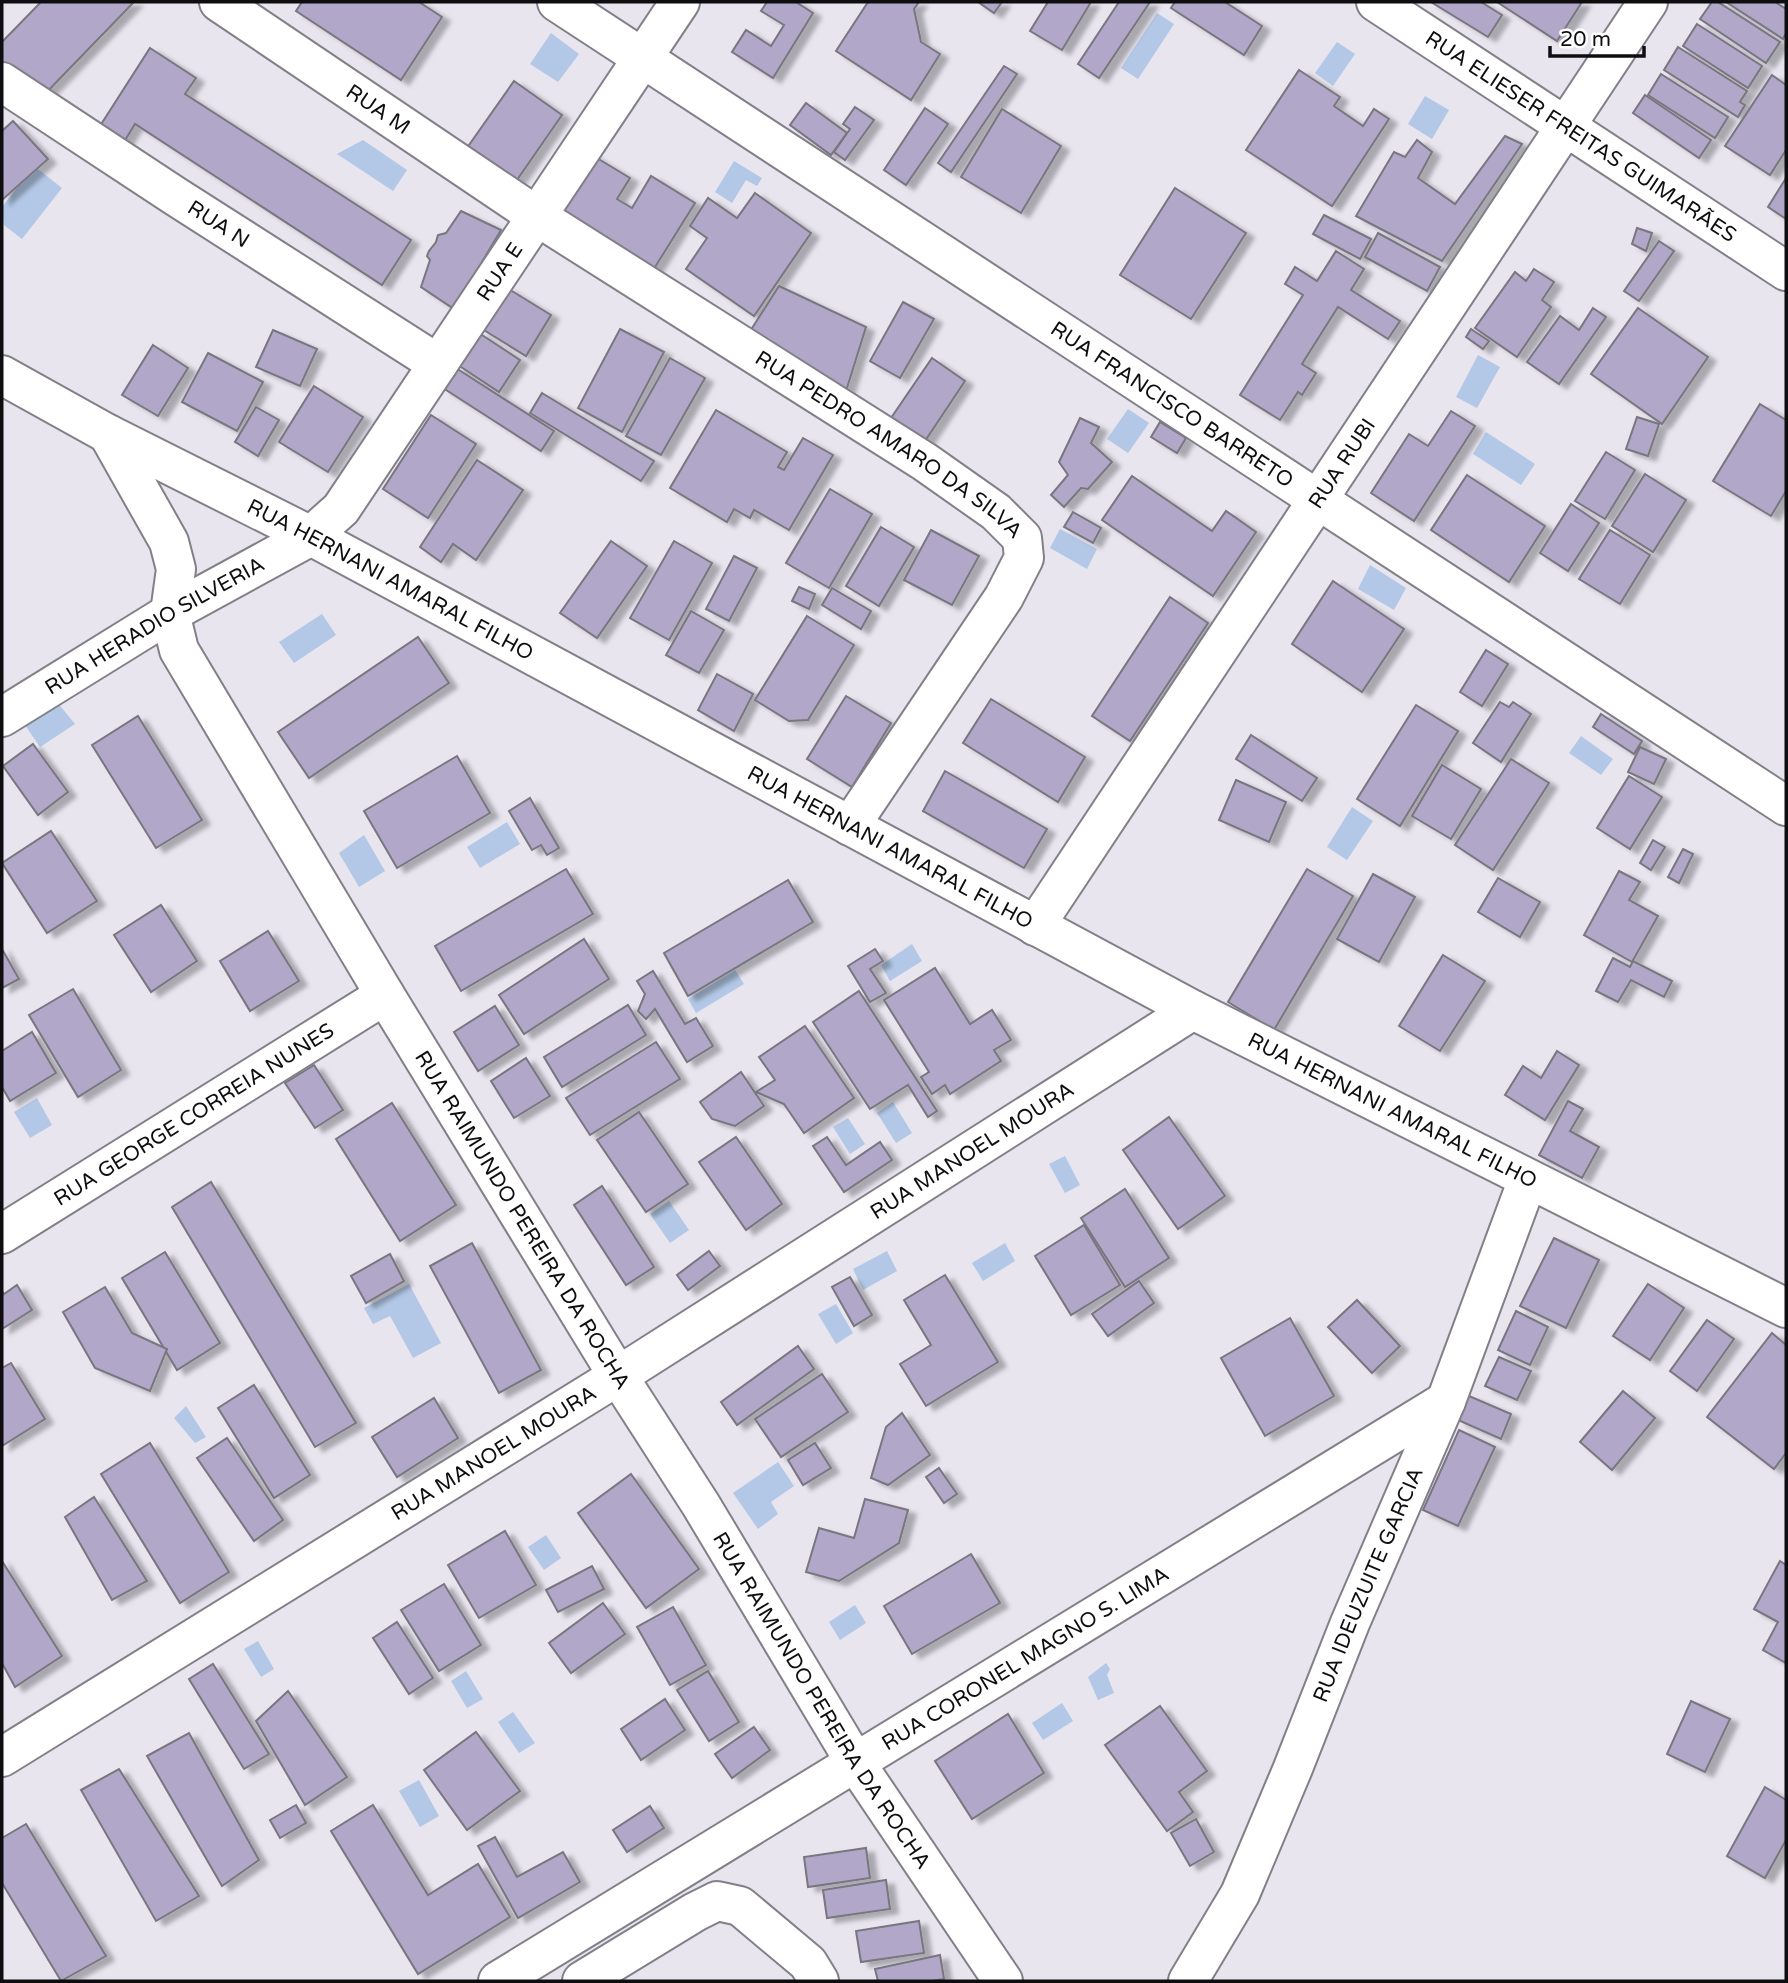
<svg xmlns="http://www.w3.org/2000/svg" width="1788" height="1983" viewBox="0 0 1788 1983" font-family="'Varela Round',sans-serif">
<defs>
<filter id="shadow"><feDropShadow dx="8" dy="4.5" stdDeviation="2" flood-color="#0004"/></filter>
</defs>
<rect width="100%" height="100%" fill="#e8e5ef"/>
<g fill="#b2c8e6">
<polygon points="1157,13 1174,24 1138,79 1121,68"/>
<polygon points="551,33 579,54 558,82 530,64"/>
<polygon points="1337,42 1355,54 1333,86 1315,73"/>
<polygon points="1425,96 1449,110 1432,139 1408,124"/>
<polygon points="363,140 407,170 393,191 337,154"/>
<polygon points="734,161 762,178 757,186 746,180 732,203 715,192"/>
<polygon points="34,166 62,188 22,239 4,225 2,207"/>
<polygon points="1478,355 1500,367 1477,408 1456,397"/>
<polygon points="1128,409 1149,423 1128,453 1107,439"/>
<polygon points="1486,432 1535,464 1521,485 1473,454"/>
<polygon points="1060,529 1097,549 1087,569 1050,548"/>
<polygon points="1370,565 1406,588 1394,610 1358,589"/>
<polygon points="322,614 336,635 294,663 279,642"/>
<polygon points="57,702 75,724 40,747 25,725"/>
<polygon points="1581,736 1613,759 1601,775 1569,753"/>
<polygon points="1352,807 1373,821 1347,860 1327,847"/>
<polygon points="507,822 520,844 480,868 467,847"/>
<polygon points="364,835 385,871 359,887 339,853"/>
<polygon points="912,944 922,961 890,981 881,965"/>
<polygon points="735,970 744,984 696,1013 688,999"/>
<polygon points="37,1098 52,1125 30,1138 14,1112"/>
<polygon points="893,1102 912,1133 896,1143 877,1113"/>
<polygon points="848,1118 865,1144 850,1154 833,1127"/>
<polygon points="1065,1156 1080,1185 1065,1193 1049,1164"/>
<polygon points="669,1201 689,1230 670,1243 650,1214"/>
<polygon points="1005,1243 1015,1261 983,1281 972,1263"/>
<polygon points="887,1251 897,1271 863,1290 853,1269"/>
<polygon points="409,1284 441,1343 413,1358 390,1316 373,1324 364,1308"/>
<polygon points="836,1304 853,1333 836,1344 818,1314"/>
<polygon points="186,1406 206,1437 195,1443 174,1418"/>
<polygon points="778,1462 794,1486 771,1502 778,1514 758,1529 733,1493"/>
<polygon points="546,1535 561,1558 544,1570 528,1547"/>
<polygon points="855,1605 866,1623 840,1640 829,1622"/>
<polygon points="258,1641 274,1669 261,1677 244,1649"/>
<polygon points="1106,1663 1110,1669 1107,1675 1114,1693 1098,1700 1088,1677"/>
<polygon points="466,1671 483,1699 467,1708 451,1681"/>
<polygon points="1062,1703 1073,1721 1043,1740 1032,1723"/>
<polygon points="513,1712 535,1743 519,1753 498,1722"/>
<polygon points="419,1780 439,1816 420,1827 399,1791"/>
</g>
<g fill="#b1a7c8" stroke="#78767f" stroke-width="2" filter="url(#shadow)">
<polygon points="41,2 134,2 40,99 2,62 2,42"/>
<polygon points="302,2 419,2 442,17 401,80 296,11"/>
<polygon points="767,2 796,2 813,13 773,78 732,52 746,30 771,46 784,25 761,11"/>
<polygon points="868,2 919,2 914,9 921,42 940,54 911,100 836,51"/>
<polygon points="978,2 1002,2 994,13"/>
<polygon points="1048,2 1091,2 1062,50 1030,31"/>
<polygon points="1119,2 1150,2 1099,78 1078,64"/>
<polygon points="1175,2 1225,2 1262,26 1244,55 1171,8"/>
<polygon points="1431,2 1481,2 1502,15 1488,37"/>
<polygon points="1497,2 1582,2 1557,41"/>
<polygon points="1712,2 1718,2 1780,42 1766,63 1700,19"/>
<polygon points="1726,2 1775,2 1786,9 1786,33 1783,39"/>
<polygon points="1697,24 1762,66 1748,88 1683,46"/>
<polygon points="1678,47 1747,91 1740,102 1745,105 1738,117 1664,70"/>
<polygon points="150,48 196,78 185,94 411,240 382,285 135,124 124,142 100,126"/>
<polygon points="1004,66 1017,74 951,172 938,163"/>
<polygon points="1299,70 1340,97 1334,106 1363,126 1374,109 1389,119 1332,206 1246,150"/>
<polygon points="1661,74 1728,117 1715,138 1648,95"/>
<polygon points="1772,75 1786,85 1786,150 1770,175 1725,146"/>
<polygon points="514,81 562,115 510,190 462,155"/>
<polygon points="1645,95 1711,140 1699,158 1633,113"/>
<polygon points="806,103 847,133 831,155 790,125"/>
<polygon points="855,107 874,120 845,160 834,152 850,129 843,124"/>
<polygon points="925,108 948,124 906,185 884,170"/>
<polygon points="1002,109 1061,146 1021,213 961,177"/>
<polygon points="13,121 48,159 2,200 2,131"/>
<polygon points="1505,136 1522,144 1442,261 1356,216 1394,152 1405,157 1417,140 1432,152 1418,178 1455,204"/>
<polygon points="592,155 630,178 617,199 632,208 651,176 695,203 652,272 556,213"/>
<polygon points="1786,178 1786,219 1768,207"/>
<polygon points="1175,188 1246,233 1191,319 1120,275"/>
<polygon points="755,193 811,233 754,316 686,269 707,238 690,226 708,198 737,218"/>
<polygon points="461,211 501,230 454,309 421,287 430,260 427,256 429,251 436,242 438,235 446,233"/>
<polygon points="1324,215 1371,239 1360,259 1313,234"/>
<polygon points="1637,228 1652,233 1646,251 1632,244"/>
<polygon points="1378,233 1440,267 1427,291 1365,257"/>
<polygon points="1659,241 1674,251 1639,301 1624,291"/>
<polygon points="1336,251 1364,269 1351,290 1400,321 1388,339 1338,307 1302,364 1316,373 1302,395 1298,392 1280,420 1240,395 1303,295 1285,284 1295,267 1317,281"/>
<polygon points="1534,269 1554,282 1542,300 1551,307 1517,357 1475,328 1515,272 1526,281"/>
<polygon points="779,286 866,327 842,404 747,336"/>
<polygon points="507,288 551,315 526,356 482,329"/>
<polygon points="903,302 934,319 900,378 870,361"/>
<polygon points="1593,308 1606,317 1559,384 1527,362 1560,316 1579,330"/>
<polygon points="1638,308 1708,357 1662,424 1591,374"/>
<polygon points="620,329 664,352 622,432 578,408"/>
<polygon points="1471,329 1489,341 1483,349 1466,337"/>
<polygon points="273,330 317,349 300,386 256,367"/>
<polygon points="479,333 520,360 499,392 458,365"/>
<polygon points="153,345 188,368 158,416 122,395"/>
<polygon points="208,353 263,382 237,431 182,402"/>
<polygon points="670,358 705,378 661,455 626,436"/>
<polygon points="932,358 965,381 925,441 891,418"/>
<polygon points="456,368 554,431 541,451 443,388"/>
<polygon points="314,386 363,417 328,472 279,442"/>
<polygon points="542,393 654,461 641,481 530,413"/>
<polygon points="1760,404 1786,420 1786,491 1771,516 1713,481"/>
<polygon points="256,407 279,420 258,456 235,442"/>
<polygon points="716,410 787,452 778,467 784,470 803,438 833,455 789,530 754,510 750,518 734,509 727,522 670,488"/>
<polygon points="1451,411 1475,426 1414,521 1371,493 1409,434 1428,446"/>
<polygon points="431,415 476,444 428,518 383,489"/>
<polygon points="1637,417 1659,424 1648,456 1626,449"/>
<polygon points="1080,418 1099,427 1091,443 1112,462 1088,489 1081,488 1064,507 1051,495 1068,475 1059,462"/>
<polygon points="1160,422 1186,438 1177,453 1151,437"/>
<polygon points="1606,452 1635,470 1605,519 1575,501"/>
<polygon points="477,460 523,490 476,560 453,544 441,562 420,547"/>
<polygon points="1645,474 1686,500 1653,552 1612,526"/>
<polygon points="1467,475 1545,526 1509,582 1431,530"/>
<polygon points="1132,476 1212,531 1226,511 1256,532 1213,596 1102,520"/>
<polygon points="830,489 872,514 829,588 786,563"/>
<polygon points="1571,504 1599,523 1568,571 1540,553"/>
<polygon points="1073,512 1101,528 1093,543 1064,527"/>
<polygon points="881,527 914,547 879,606 846,586"/>
<polygon points="931,530 979,556 952,605 904,580"/>
<polygon points="1610,530 1650,555 1620,604 1579,579"/>
<polygon points="611,541 647,566 597,638 560,613"/>
<polygon points="674,541 712,563 669,640 630,618"/>
<polygon points="734,556 757,568 729,621 706,609"/>
<polygon points="1333,581 1404,629 1362,692 1292,644"/>
<polygon points="799,587 815,594 809,609 792,601"/>
<polygon points="832,588 871,611 861,629 822,605"/>
<polygon points="1170,597 1208,623 1130,741 1092,716"/>
<polygon points="691,611 724,630 699,673 666,655"/>
<polygon points="807,616 854,645 808,720 789,721 755,700"/>
<polygon points="418,637 449,683 309,778 278,732"/>
<polygon points="1486,650 1508,664 1482,706 1460,692"/>
<polygon points="717,674 753,694 734,731 698,710"/>
<polygon points="846,696 891,723 852,787 807,759"/>
<polygon points="991,699 1085,757 1058,802 963,743"/>
<polygon points="1500,702 1509,707 1513,702 1531,714 1501,762 1473,743"/>
<polygon points="1416,705 1458,731 1400,826 1357,799"/>
<polygon points="1601,714 1642,741 1634,754 1593,727"/>
<polygon points="138,716 202,820 156,848 92,745"/>
<polygon points="1251,735 1317,778 1302,801 1236,759"/>
<polygon points="33,744 68,792 38,815 3,766"/>
<polygon points="1640,747 1666,759 1654,784 1628,772"/>
<polygon points="457,756 490,813 397,868 364,811"/>
<polygon points="1511,759 1549,783 1493,870 1455,845"/>
<polygon points="1442,765 1481,789 1451,839 1412,816"/>
<polygon points="945,771 1047,829 1024,868 923,811"/>
<polygon points="1629,776 1662,797 1630,849 1597,828"/>
<polygon points="1236,780 1286,802 1269,842 1219,820"/>
<polygon points="530,798 559,848 547,855 541,845 532,850 509,811"/>
<polygon points="51,831 97,901 47,933 2,863"/>
<polygon points="1653,840 1665,847 1651,870 1640,863"/>
<polygon points="1683,849 1693,854 1679,883 1668,877"/>
<polygon points="566,869 593,914 461,991 435,946"/>
<polygon points="1307,869 1353,896 1274,1030 1228,1002"/>
<polygon points="1619,871 1640,882 1629,900 1658,916 1632,962 1584,935"/>
<polygon points="1373,874 1415,897 1379,962 1337,939"/>
<polygon points="1498,878 1540,902 1520,937 1478,912"/>
<polygon points="788,880 813,922 688,996 664,953"/>
<polygon points="161,905 197,961 151,992 114,935"/>
<polygon points="268,931 299,981 250,1011 220,961"/>
<polygon points="584,939 609,979 524,1034 499,995"/>
<polygon points="2,949 19,979 2,988"/>
<polygon points="875,949 883,961 870,969 886,993 870,1002 848,966"/>
<polygon points="1443,955 1485,981 1440,1051 1399,1026"/>
<polygon points="1613,958 1630,967 1633,961 1672,981 1664,997 1631,980 1618,1002 1596,991"/>
<polygon points="935,968 970,1024 992,1010 1011,1040 994,1050 1001,1061 950,1094 945,1085 932,1094 921,1077 929,1072 884,1000"/>
<polygon points="653,971 685,1024 696,1018 713,1046 687,1062 655,1009 646,1019 638,1011 645,994 637,981"/>
<polygon points="73,989 121,1070 78,1097 29,1015"/>
<polygon points="859,991 937,1111 928,1117 908,1085 870,1109 813,1022"/>
<polygon points="628,1005 646,1035 562,1087 544,1057"/>
<polygon points="495,1006 519,1045 478,1071 454,1032"/>
<polygon points="805,1026 854,1098 804,1133 784,1104 756,1092 775,1080 759,1057"/>
<polygon points="32,1032 56,1073 10,1101 2,1087 2,1051"/>
<polygon points="656,1042 680,1079 590,1135 566,1098"/>
<polygon points="1557,1051 1579,1065 1545,1120 1505,1095 1523,1066 1541,1078"/>
<polygon points="526,1058 550,1096 514,1118 491,1081"/>
<polygon points="314,1065 343,1110 315,1128 285,1083"/>
<polygon points="741,1072 764,1106 735,1126 712,1119 700,1102"/>
<polygon points="1568,1101 1583,1109 1570,1131 1599,1147 1582,1178 1539,1155"/>
<polygon points="392,1103 456,1205 400,1241 336,1139"/>
<polygon points="639,1112 688,1184 646,1212 597,1140"/>
<polygon points="1169,1117 1225,1196 1178,1229 1123,1150"/>
<polygon points="736,1137 782,1204 746,1230 699,1162"/>
<polygon points="827,1137 846,1165 880,1142 892,1160 844,1192 813,1146"/>
<polygon points="211,1182 356,1423 315,1447 172,1207"/>
<polygon points="602,1186 654,1267 626,1285 574,1205"/>
<polygon points="1125,1189 1169,1258 1125,1287 1081,1218"/>
<polygon points="1084,1225 1120,1285 1071,1315 1035,1256"/>
<polygon points="1554,1238 1599,1260 1566,1328 1520,1306"/>
<polygon points="472,1243 541,1370 499,1393 430,1266"/>
<polygon points="709,1251 720,1266 688,1290 677,1275"/>
<polygon points="165,1252 220,1343 177,1370 122,1278"/>
<polygon points="390,1254 404,1281 366,1303 351,1276"/>
<polygon points="945,1275 998,1362 926,1406 900,1364 931,1345 904,1300"/>
<polygon points="850,1277 872,1315 854,1326 832,1287"/>
<polygon points="1139,1281 1154,1303 1108,1336 1092,1314"/>
<polygon points="1648,1284 1684,1308 1650,1360 1613,1336"/>
<polygon points="17,1285 32,1310 2,1329 2,1291 4,1294"/>
<polygon points="105,1287 132,1333 167,1349 150,1391 95,1368 63,1312"/>
<polygon points="1357,1300 1400,1346 1372,1373 1328,1327"/>
<polygon points="1516,1311 1548,1327 1530,1365 1498,1350"/>
<polygon points="1290,1318 1334,1396 1265,1436 1221,1358"/>
<polygon points="1707,1320 1734,1339 1697,1391 1670,1371"/>
<polygon points="1772,1333 1786,1345 1786,1453 1774,1469 1707,1417"/>
<polygon points="798,1346 814,1369 737,1425 721,1402"/>
<polygon points="1499,1357 1531,1371 1517,1400 1485,1386"/>
<polygon points="11,1363 45,1419 2,1446 2,1368"/>
<polygon points="822,1374 848,1412 781,1457 755,1419"/>
<polygon points="254,1385 310,1475 274,1498 218,1408"/>
<polygon points="1623,1391 1655,1418 1612,1470 1580,1442"/>
<polygon points="1469,1396 1511,1414 1501,1439 1458,1420"/>
<polygon points="434,1398 458,1438 397,1477 372,1437"/>
<polygon points="902,1413 930,1455 888,1485 871,1478 886,1427"/>
<polygon points="1459,1430 1495,1447 1458,1526 1423,1510"/>
<polygon points="227,1438 283,1520 254,1541 197,1458"/>
<polygon points="150,1443 229,1572 180,1603 101,1474"/>
<polygon points="815,1443 831,1468 803,1485 788,1460"/>
<polygon points="939,1468 957,1494 944,1503 926,1477"/>
<polygon points="631,1474 699,1569 646,1608 578,1513"/>
<polygon points="94,1497 147,1581 112,1600 65,1517"/>
<polygon points="865,1499 908,1510 899,1543 839,1581 806,1572 819,1528 854,1538"/>
<polygon points="505,1531 536,1585 479,1618 448,1565"/>
<polygon points="971,1554 1000,1603 912,1654 884,1606"/>
<polygon points="2,1561 62,1656 15,1687 2,1663"/>
<polygon points="1780,1561 1786,1565 1786,1663 1763,1650 1778,1622 1754,1609"/>
<polygon points="592,1566 604,1589 558,1612 546,1590"/>
<polygon points="444,1584 481,1645 439,1671 401,1610"/>
<polygon points="603,1603 625,1634 571,1673 549,1643"/>
<polygon points="673,1607 706,1665 670,1685 637,1627"/>
<polygon points="397,1622 433,1678 409,1694 373,1638"/>
<polygon points="213,1664 269,1754 244,1769 189,1679"/>
<polygon points="708,1671 739,1722 709,1741 677,1690"/>
<polygon points="288,1691 347,1777 305,1805 256,1721"/>
<polygon points="665,1699 685,1730 641,1760 621,1729"/>
<polygon points="1691,1701 1730,1719 1705,1772 1667,1754"/>
<polygon points="1160,1706 1207,1771 1179,1792 1193,1812 1167,1831 1105,1745"/>
<polygon points="1008,1714 1044,1773 972,1819 935,1761"/>
<polygon points="754,1727 770,1750 732,1778 715,1754"/>
<polygon points="476,1732 520,1791 467,1830 424,1770"/>
<polygon points="189,1733 259,1860 222,1886 147,1756"/>
<polygon points="119,1769 199,1896 156,1921 81,1790"/>
<polygon points="1765,1787 1786,1800 1786,1840 1765,1878 1727,1856"/>
<polygon points="296,1805 306,1823 280,1838 270,1820"/>
<polygon points="373,1805 428,1895 478,1864 510,1917 418,1974 331,1831"/>
<polygon points="650,1806 664,1828 627,1852 613,1830"/>
<polygon points="1196,1819 1214,1852 1190,1866 1171,1833"/>
<polygon points="26,1824 106,1956 61,1981 2,1883 2,1838"/>
<polygon points="495,1837 517,1877 563,1852 580,1882 518,1918 478,1846"/>
<polygon points="866,1848 870,1878 808,1887 804,1857"/>
<polygon points="886,1880 890,1909 827,1918 823,1890"/>
<polygon points="919,1921 924,1953 861,1962 856,1931"/>
<polygon points="940,1955 944,1979 932,1981 878,1981 875,1969"/>
</g>
<g fill="none" stroke-linecap="round" stroke-linejoin="round">
<g stroke="#827f88" stroke-width="42">
<g id="minor">
<path id="s1" d="M219,2L538,217L925,462L996,512L1022,538L1024,558L1004,597L850,826"/>
<path id="s2" d="M557,2L1786,806"/>
<path id="s3" d="M1376,2L1786,271"/>
<path id="s4" d="M2,82L175,196L438,364"/>
<path id="s5" d="M2,375L108,434L311,536L1193,1010L1786,1308"/>
<path id="s6" d="M108,434L169,542L176,569L170,613L179,650L385,995L618,1376L701,1505L855,1762L1003,1981"/>
<path id="s7" d="M2,717L170,613L311,536L341,509L680,2"/>
<path id="s8" d="M1035,926L1648,2"/>
<path id="s9" d="M2,1234L385,995"/>
<path id="s10" d="M2,1757L618,1376L1193,1010"/>
<path id="s11" d="M498,1981L1446,1401"/>
<polyline points="582,1981 695,1912 717,1901 740,1906 808,1963 819,1981"/>
<path id="s12" d="M1188,1981L1240,1894L1293,1768L1350,1623L1446,1401L1528,1179"/>
</g>
</g>
<use href="#minor" stroke="#fff" stroke-width="38"/>
</g>
<g text-anchor="middle" stroke-width="5" stroke-linejoin="round" paint-order="stroke">
<g font-size="21" fill="#0e0d10" stroke="#fff">
<text dy="7" stroke="none"><textPath href="#s1" startOffset="192">RUA M</textPath></text>
<text dy="7" stroke="none"><textPath href="#s3" startOffset="245">RUA ELIESER FREITAS GUIMARÃES</textPath></text>
<text dy="7" stroke="none"><textPath href="#s4" startOffset="259">RUA N</textPath></text>
<text dy="7" stroke="none"><textPath href="#s7" startOffset="684">RUA E</textPath></text>
<text dy="7" stroke="none"><textPath href="#s2" startOffset="735">RUA FRANCISCO BARRETO</textPath></text>
<text dy="7" stroke="none"><textPath href="#s1" startOffset="803">RUA PEDRO AMARO DA SILVA</textPath></text>
<text dy="7" stroke="none"><textPath href="#s8" startOffset="555">RUA RUBI</textPath></text>
<text dy="7" stroke="none"><textPath href="#s5" startOffset="439">RUA HERNANI AMARAL FILHO</textPath></text>
<text dy="7" stroke="none"><textPath href="#s7" startOffset="178">RUA HERADIO SILVERIA</textPath></text>
<text dy="7" stroke="none"><textPath href="#s5" startOffset="1006">RUA HERNANI AMARAL FILHO</textPath></text>
<text dy="7" stroke="none"><textPath href="#s5" startOffset="1573">RUA HERNANI AMARAL FILHO</textPath></text>
<text dy="7" stroke="none"><textPath href="#s9" startOffset="226">RUA GEORGE CORREIA NUNES</textPath></text>
<text dy="7" stroke="none"><textPath href="#s10" startOffset="1144">RUA MANOEL MOURA</textPath></text>
<text dy="7" stroke="none"><textPath href="#s6" startOffset="900">RUA RAIMUNDO PEREIRA DA ROCHA</textPath></text>
<text dy="7" stroke="none"><textPath href="#s10" startOffset="578">RUA MANOEL MOURA</textPath></text>
<text dy="7" stroke="none"><textPath href="#s12" startOffset="436">RUA IDEUZUITE GARCIA</textPath></text>
<text dy="7" stroke="none"><textPath href="#s11" startOffset="618">RUA CORONEL MAGNO S. LIMA</textPath></text>
<text dy="7" stroke="none"><textPath href="#s6" startOffset="1466">RUA RAIMUNDO PEREIRA DA ROCHA</textPath></text>
</g>
</g>
<rect width="1788" height="1983" fill="none" stroke="#0e0d10" stroke-width="7"/>
<path d="M1550 46v10h94v-10" fill="none" stroke="#0e0d10" stroke-width="3.5"/>
<text x="1560" y="46" font-size="21" fill="#0e0d10" stroke="#ffffff" stroke-width="5" paint-order="stroke">20 m</text>
</svg>
